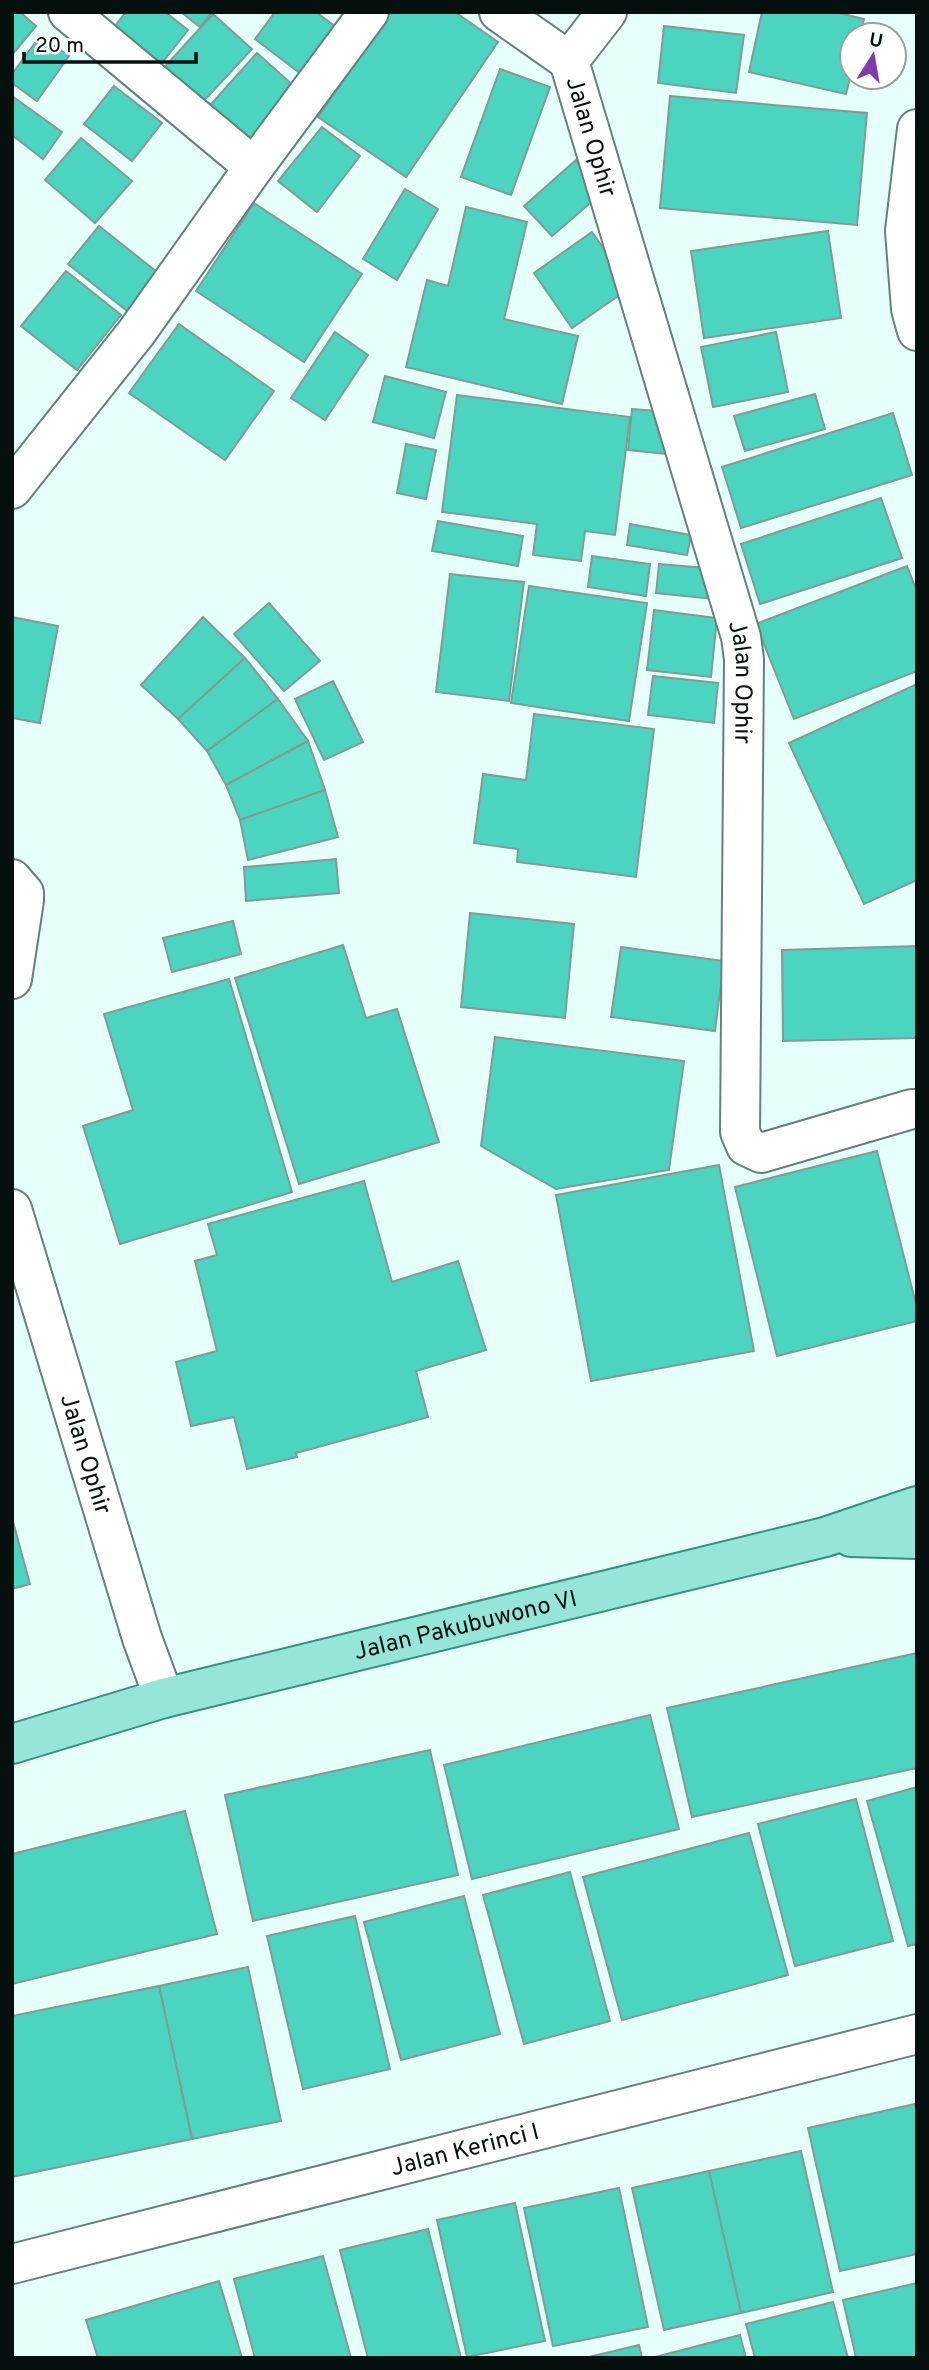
<svg xmlns="http://www.w3.org/2000/svg" width="929" height="2370" viewBox="0 0 929 2370" font-family="Overpass,sans-serif">
<rect width="100%" height="100%" fill="#e7fffa"/>
<g fill="#4bd4c0" stroke="#809c96" stroke-width="2">
<polygon points="12,12 20,12 36,26 12,55"/>
<polygon points="126,12 165,12 188,30 154,73 107,36"/>
<polygon points="181,12 212,12 200,27"/>
<polygon points="275,12 316,12 348,36 313,83 255,39"/>
<polygon points="390,12 455,12 498,42 406,177 318,117"/>
<polygon points="762,12 835,12 864,19 860,35 852,35 852,70 846,94 749,72"/>
<polygon points="213,14 252,49 199,106 160,72"/>
<polygon points="664,26 744,35 736,93 658,83"/>
<polygon points="40,36 69,56 37,101 12,83 12,74"/>
<polygon points="257,53 304,95 252,153 205,111"/>
<polygon points="500,69 550,87 511,195 461,177"/>
<polygon points="114,86 162,123 132,161 84,124"/>
<polygon points="12,96 62,132 43,159 12,135"/>
<polygon points="670,96 867,113 857,225 660,208"/>
<polygon points="322,127 360,156 317,212 278,181"/>
<polygon points="81,138 132,181 95,223 45,180"/>
<polygon points="576,160 603,192 552,236 524,206"/>
<polygon points="405,189 438,209 397,280 363,259"/>
<polygon points="254,203 362,274 304,362 196,291"/>
<polygon points="466,207 527,222 504,319 578,336 562,404 406,367 427,280 448,286"/>
<polygon points="99,226 162,276 131,314 68,264"/>
<polygon points="828,231 841,318 704,338 691,251"/>
<polygon points="592,232 631,287 572,328 534,273"/>
<polygon points="66,271 121,315 77,370 21,326"/>
<polygon points="179,324 274,391 225,460 129,393"/>
<polygon points="335,332 368,355 325,420 291,398"/>
<polygon points="776,332 788,392 713,407 701,347"/>
<polygon points="385,376 446,392 434,438 373,422"/>
<polygon points="815,394 825,429 745,451 734,416"/>
<polygon points="457,395 630,417 615,535 585,531 581,561 533,555 537,524 442,512"/>
<polygon points="632,409 670,412 666,454 628,450"/>
<polygon points="893,413 912,475 741,528 722,467"/>
<polygon points="406,444 436,450 426,499 397,493"/>
<polygon points="881,498 902,558 760,604 741,544"/>
<polygon points="438,521 523,536 518,566 432,551"/>
<polygon points="630,524 691,535 687,555 627,545"/>
<polygon points="592,556 650,564 646,596 588,587"/>
<polygon points="659,564 717,569 714,599 656,593"/>
<polygon points="907,566 917,592 917,671 794,719 756,624"/>
<polygon points="450,574 524,582 509,701 436,692"/>
<polygon points="529,586 647,603 629,721 511,703"/>
<polygon points="269,603 320,661 284,691 234,634"/>
<polygon points="654,610 717,618 711,677 647,670"/>
<polygon points="12,617 58,626 40,723 12,718"/>
<polygon points="203,617 245,658 178,719 141,685"/>
<polygon points="245,658 278,699 207,751 178,719"/>
<polygon points="653,676 718,683 714,723 648,715"/>
<polygon points="333,681 363,742 324,760 295,699"/>
<polygon points="917,684 917,880 864,904 789,743"/>
<polygon points="278,699 308,741 226,785 207,751"/>
<polygon points="534,714 654,729 636,877 517,862 518,849 474,843 483,774 526,780"/>
<polygon points="308,741 325,790 240,820 226,785"/>
<polygon points="325,790 338,837 248,860 240,820"/>
<polygon points="336,859 339,893 246,901 244,867"/>
<polygon points="470,913 574,924 565,1018 461,1007"/>
<polygon points="233,921 241,954 172,972 163,938"/>
<polygon points="343,945 366,1018 397,1009 439,1142 299,1184 235,978"/>
<polygon points="917,946 917,1038 783,1041 782,950"/>
<polygon points="621,947 724,961 715,1031 611,1017"/>
<polygon points="229,979 292,1192 120,1244 83,1126 133,1110 104,1014"/>
<polygon points="495,1037 684,1061 669,1170 556,1189 481,1146"/>
<polygon points="877,1151 917,1308 917,1321 777,1356 735,1187"/>
<polygon points="719,1165 754,1351 591,1381 556,1195"/>
<polygon points="364,1181 392,1282 458,1261 486,1350 416,1371 428,1417 296,1453 297,1457 247,1469 234,1417 191,1426 176,1362 217,1351 195,1261 217,1255 208,1224"/>
<polygon points="12,1518 30,1584 12,1589"/>
<polygon points="917,1653 917,1768 692,1817 667,1708"/>
<polygon points="650,1715 679,1829 472,1879 444,1765"/>
<polygon points="430,1750 458,1875 253,1921 225,1795"/>
<polygon points="917,1787 917,1944 908,1946 867,1801"/>
<polygon points="856,1799 893,1941 795,1966 758,1824"/>
<polygon points="185,1811 217,1934 12,1984 12,1854"/>
<polygon points="749,1833 788,1975 622,2020 583,1877"/>
<polygon points="570,1872 610,2021 524,2044 483,1895"/>
<polygon points="464,1896 500,2034 401,2060 364,1922"/>
<polygon points="355,1916 390,2069 303,2089 267,1936"/>
<polygon points="248,1967 281,2121 192,2139 159,1986"/>
<polygon points="159,1986 192,2139 12,2177 12,2016"/>
<polygon points="915,2104 917,2113 917,2254 840,2271 808,2128"/>
<polygon points="801,2151 833,2292 741,2313 709,2171"/>
<polygon points="709,2171 741,2313 664,2330 632,2188"/>
<polygon points="619,2188 648,2327 553,2346 524,2208"/>
<polygon points="515,2203 545,2341 467,2357 437,2220"/>
<polygon points="428,2229 461,2358 368,2358 340,2250"/>
<polygon points="323,2256 351,2358 255,2358 234,2279"/>
<polygon points="219,2281 242,2358 98,2358 86,2320"/>
<polygon points="917,2283 917,2358 856,2358 843,2300"/>
<polygon points="833,2302 848,2358 755,2358 746,2324"/>
<polygon points="740,2335 746,2358 655,2358 655,2357"/>
<polygon points="639,2345 642,2358 585,2358"/>
</g>
<g fill="none" stroke-linecap="round" stroke-linejoin="round">
<g stroke="#66817b" stroke-width="42">
<g id="minor">
<polyline points="68,12 254,167"/>
<polyline points="499,12 569,61"/>
<path id="s1" d="M569,61L741,637L744,659L740,1132L746,1146L761,1153L912,1109H917"/>
<polyline points="569,61 607,12"/>
<polyline points="917,129 905,231 911,309 917,331"/>
<polyline points="12,489 136,333 254,167 369,12"/>
<polyline points="12,879 24,893 24,900 12,979"/>
<path id="s2" d="M12,1209L142,1638L164,1698"/>
<path id="s3" d="M12,2264L917,2034"/>
</g>
</g>
<g stroke="#358f82" stroke-width="42">
<g id="major">
<polyline points="851,1537 917,1539"/>
<path id="s4" d="M12,1744L164,1698L825,1537L917,1506"/>
</g>
</g>
<use href="#minor" stroke="#fff" stroke-width="38"/>
<use href="#major" stroke="#95e5d9" stroke-width="38"/>
</g>
<g text-anchor="middle" stroke-width="6" stroke-linejoin="round" paint-order="stroke">
<g font-size="24" fill="#06100e" stroke="#fff">
<text dy="8" stroke="none"><textPath href="#s1" startOffset="79">Jalan Ophir</textPath></text>
<text dy="8" stroke="none"><textPath href="#s1" startOffset="646">Jalan Ophir</textPath></text>
<text dy="8" stroke="none"><textPath href="#s2" startOffset="256">Jalan Ophir</textPath></text>
<text dy="8" stroke="none"><textPath href="#s4" startOffset="469">Jalan Pakubuwono VI</textPath></text>
<text dy="8" stroke="none"><textPath href="#s3" startOffset="467">Jalan Kerinci I</textPath></text>
</g>
</g>
<rect width="929" height="2370" fill="none" stroke="#06100e" stroke-width="28"/>
<g transform="translate(873 56) rotate(11)"><circle r="33" fill="#ffffff" stroke="#9b9f9f" stroke-width="2"/>
<path d="M0-5L12 26L0 18L-12 26Z" fill="#7e3baf"/>
<text y="-10" font-size="19" font-weight="bold" text-anchor="middle" fill="#06100e">U</text>
</g>
<path d="M24 52v10h172v-10" fill="none" stroke="#06100e" stroke-width="3.5"/>
<text x="35" y="52" font-size="21" fill="#06100e" stroke="#ffffff" stroke-width="5" paint-order="stroke">20 m</text>
</svg>
